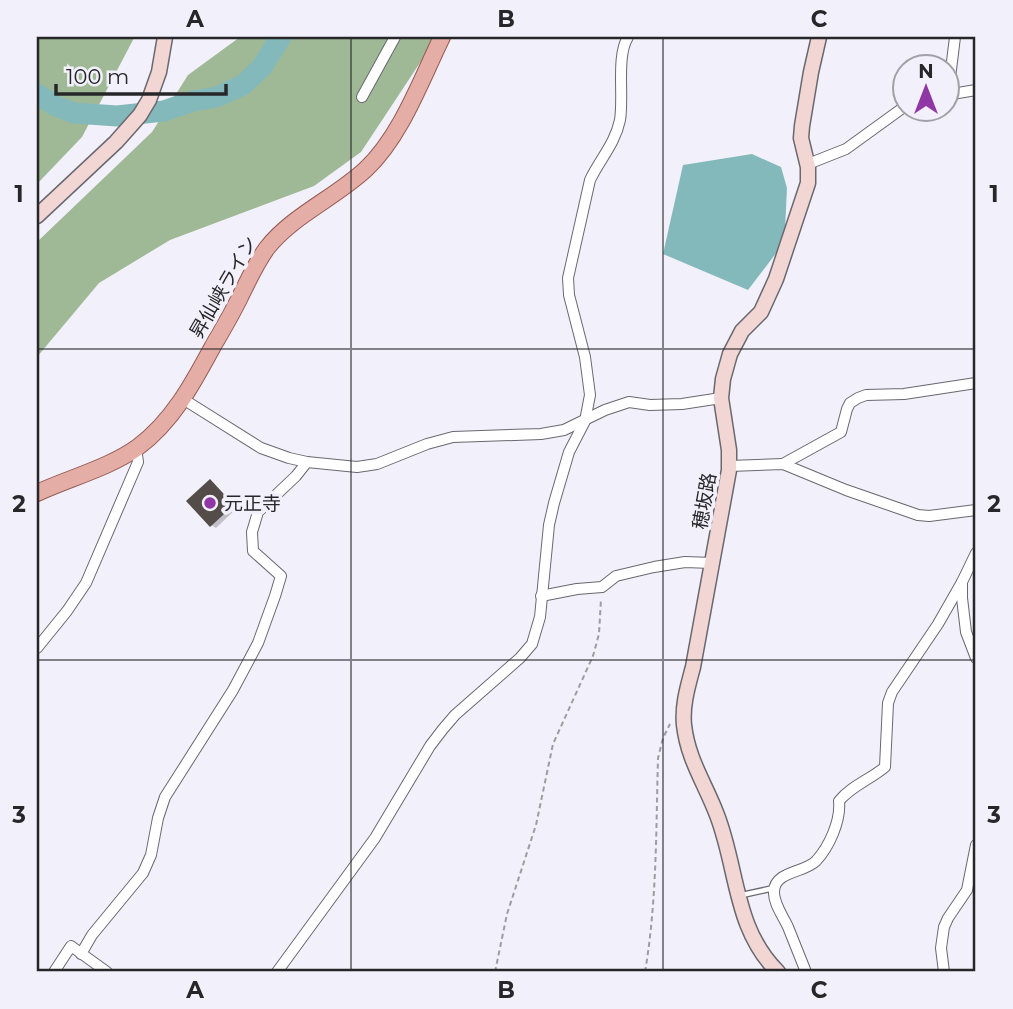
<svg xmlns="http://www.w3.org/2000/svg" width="1013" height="1009" viewBox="0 0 1013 1009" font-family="Montserrat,'Noto Sans JP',sans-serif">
<rect width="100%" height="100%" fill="#f2f0fa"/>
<g fill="#9fb996">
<polygon points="37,37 134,38 82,137 37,184"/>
<polygon points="240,37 437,37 361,152 314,186 170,240 99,283 37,357 37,242 152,132 188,75"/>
</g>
<polygon fill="#84b9bb" points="752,154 781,167 787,188 785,230 777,252 748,290 663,254 683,165"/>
<polygon fill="#0003" points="214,484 237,508 216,528 211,525"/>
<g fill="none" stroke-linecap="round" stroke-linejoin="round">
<polyline stroke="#84b9bb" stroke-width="21" points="37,94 56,106 74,113 117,116 164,111 193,101 217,97 243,85 262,67 281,37"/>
</g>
<polygon fill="#544c48" points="210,479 234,505 210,527 186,501"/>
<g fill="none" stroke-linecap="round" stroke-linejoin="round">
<g stroke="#696870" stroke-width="7">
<polyline id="lane" points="742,895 774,888"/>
</g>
<g stroke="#696870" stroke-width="12">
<g id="street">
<polyline points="948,94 955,37"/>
<polyline points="946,95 976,90"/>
<polyline points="362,97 395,37"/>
<polyline points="808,164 846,149 904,107"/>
<polyline points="183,399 261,448 289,458 307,462 357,467 377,464 427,444 453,437 541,434 564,430 605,410 629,402 650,405 682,404 721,398"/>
<polyline points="783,464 841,432 847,409 850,403 858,398 866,395 904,394 976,383"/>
<polyline points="729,466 783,464 846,490 918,515 929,516 976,510"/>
<polyline points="976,553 962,582 962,598 966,632 976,658"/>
<polyline points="541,596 577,589 602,587 616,576 654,567 685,562 712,563"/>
<polyline points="37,648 67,611 86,583 138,462 136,448"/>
<polyline points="81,954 92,935 143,873 151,855 158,818 165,797 233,690 258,643 275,596 281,576 253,551 252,532 258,512 296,476 307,462"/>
<polyline points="54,972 71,946 107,972"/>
<path d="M277,972L375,838L430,746L443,729L455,715L520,658L532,644L540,617L549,525L554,503L569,452L585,421L590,395L585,357L569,295L568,278L590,180C600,159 615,144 620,120C624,96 616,56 628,37"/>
<path d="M806,972C800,957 794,942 788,927C783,916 773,903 774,891C775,871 804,873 816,861C829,847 841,821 839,801C851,786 871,779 885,767L888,703L892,692L938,624L962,582"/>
<polyline points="944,972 941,948 944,927 948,918 967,890 976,845"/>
</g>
</g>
<g stroke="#696870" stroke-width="17">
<g id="secondary">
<polyline points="37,216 116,142 140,115 149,100 159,72 165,37"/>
<path d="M778,972C734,929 738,869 717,815C705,783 688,760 684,725C682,705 688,686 693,667L729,470V450L721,398L723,379L730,354L742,331L761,312L776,279L808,183V167L801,138L802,126L811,72L819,37"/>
</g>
</g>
<g stroke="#965a54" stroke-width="18">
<path id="primary" d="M37,493C69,478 109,468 138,447C173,421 193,383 213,346C223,329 233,312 241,295C249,279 256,263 267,248C293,215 335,198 366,169C401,136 421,80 442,37"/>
</g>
<g stroke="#9d9ca3" stroke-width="2" stroke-dasharray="5 3.5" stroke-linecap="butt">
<polyline points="495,972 507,914 536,825 553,744 593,656 599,634 601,599"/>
<path d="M645,972C657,901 656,830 658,758L663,738L670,724"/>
</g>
<use href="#lane" stroke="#fff" stroke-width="4.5"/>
<use href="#street" stroke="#fff" stroke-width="10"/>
<use href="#secondary" stroke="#f2d6d3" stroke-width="14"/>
<use href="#primary" stroke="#e4ada6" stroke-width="16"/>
</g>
<path fill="none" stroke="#27272a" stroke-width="2" stroke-opacity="0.55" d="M351,37V972M663,37V972M37,349H976M37,660H976"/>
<circle fill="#8f38a5" stroke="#f2f0fa" stroke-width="2.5" cx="210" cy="503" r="7"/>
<g text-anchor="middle" stroke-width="7" stroke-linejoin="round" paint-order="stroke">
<g font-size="19" fill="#27272a" stroke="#f2f0fa">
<text transform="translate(223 287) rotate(-60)" y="7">昇仙峡ライン</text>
<text transform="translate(704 501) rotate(-80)" y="7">穂坂路</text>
</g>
<g font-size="19" fill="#27272a" stroke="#f2f0fa" text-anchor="start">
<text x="224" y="510">元正寺</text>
</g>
</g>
<rect width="1013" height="1009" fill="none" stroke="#f2f0fa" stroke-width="77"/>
<g transform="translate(926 88)"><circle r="33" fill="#f2f0fa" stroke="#a1a0a7" stroke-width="2"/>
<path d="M0-5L12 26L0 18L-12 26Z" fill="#8f38a5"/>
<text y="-10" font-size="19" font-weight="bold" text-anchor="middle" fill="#27272a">N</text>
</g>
<path d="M56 84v10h170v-10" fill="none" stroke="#27272a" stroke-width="3.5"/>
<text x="66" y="84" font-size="21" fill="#27272a" stroke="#f2f0fa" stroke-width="5" paint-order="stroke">100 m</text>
<rect x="38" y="38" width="936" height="932" fill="none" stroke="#27272a" stroke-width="2.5"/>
<g font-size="23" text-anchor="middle" font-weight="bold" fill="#27272a">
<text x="195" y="27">A</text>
<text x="506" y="27">B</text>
<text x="819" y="27">C</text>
<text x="19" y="202">1</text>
<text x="994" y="202">1</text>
<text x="19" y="512">2</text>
<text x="994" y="512">2</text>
<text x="19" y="823">3</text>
<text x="994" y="823">3</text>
<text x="195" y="998">A</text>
<text x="506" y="998">B</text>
<text x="819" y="998">C</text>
</g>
</svg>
